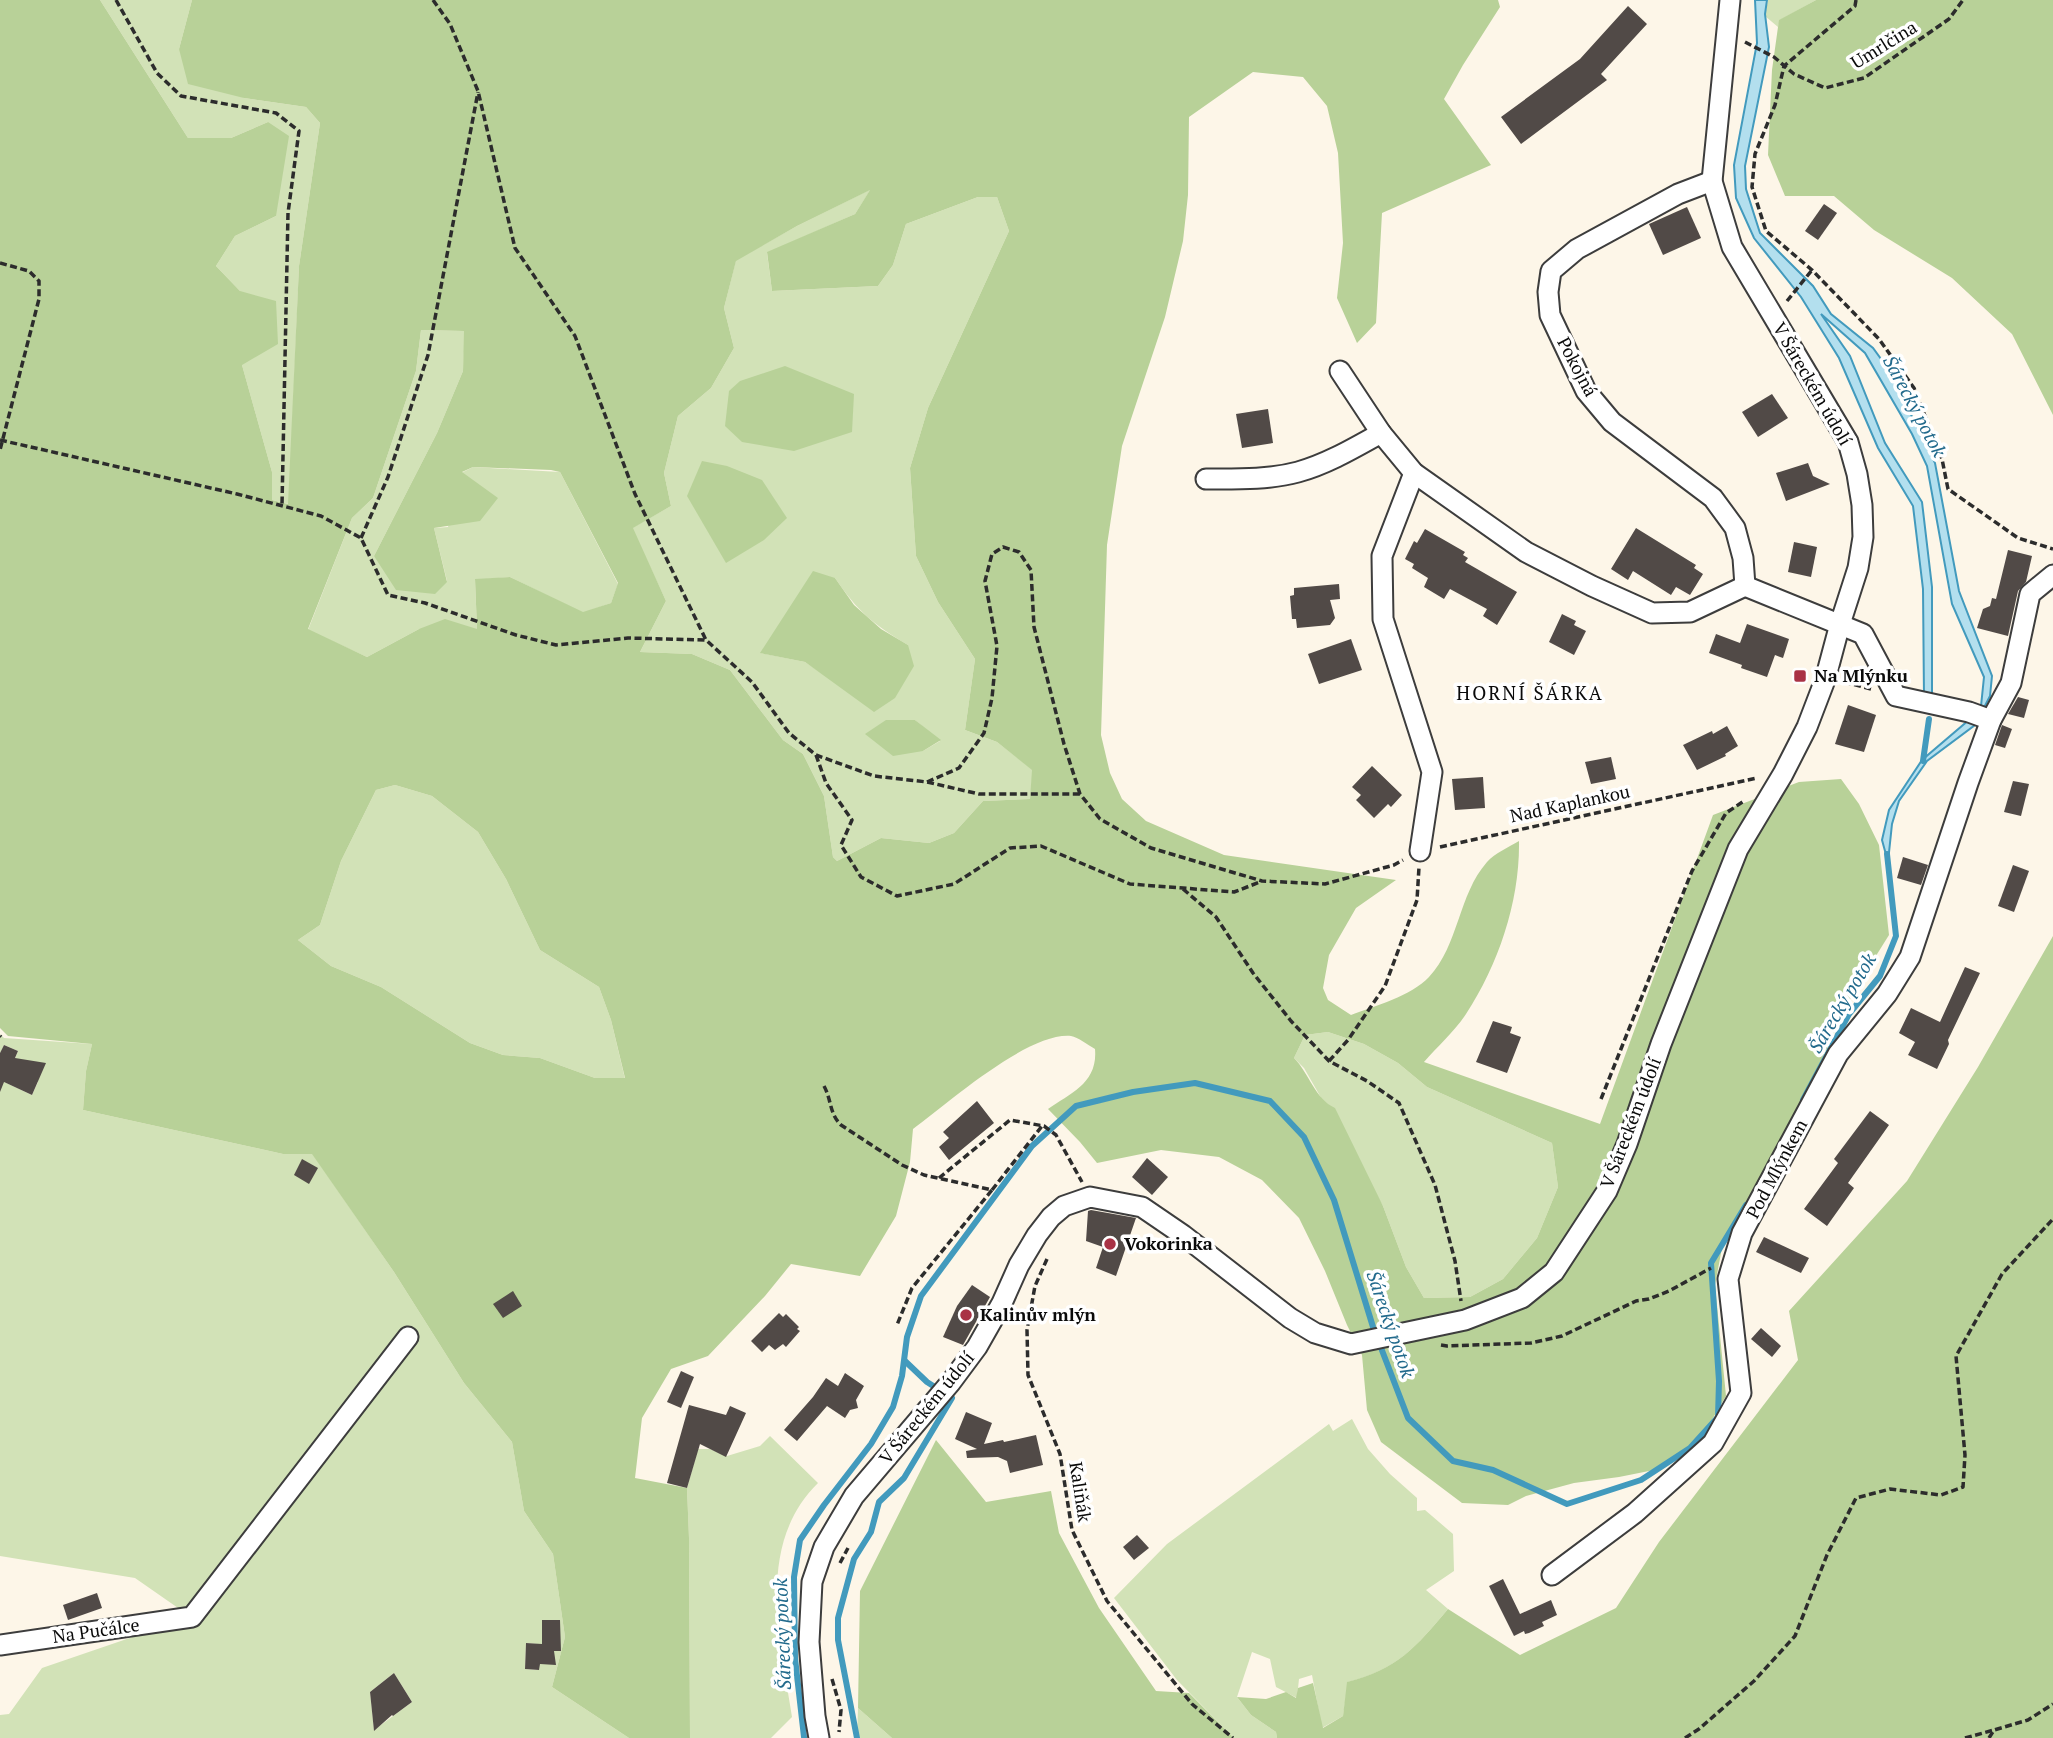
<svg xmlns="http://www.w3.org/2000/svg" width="2053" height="1738" viewBox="0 0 2053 1738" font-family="'PT Serif',serif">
<rect width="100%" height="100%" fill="#fdf6e8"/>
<g fill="#d2e2b7" fill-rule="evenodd">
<polygon points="100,0 192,0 179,49 244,98 306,107 320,123 299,266 289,504 272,500 272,472 242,365 240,291 216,266 235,236 276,216 268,122 231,138 188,138"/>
<polygon points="1768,0 1816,0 1780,20 1778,27 1765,16"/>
<path d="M871,189L855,214L767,253L772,291L878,286L893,265L906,224L978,197H997L1009,231L928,408L910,468L916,556L938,602L975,659L965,730L997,742L1033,770L1030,799L983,801L954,833L929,843L881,838L837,861L833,857L824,796L803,754L783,740L730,670L692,654L640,652L666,601L632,528L671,506L664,473L678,416L711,388L734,348L724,308L736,260L797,226ZM835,578C858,612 873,624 908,645L832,680L805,662L761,653ZM886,720H915L940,741L923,751Z"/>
<polygon points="421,330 465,331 463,371 437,433 374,556 447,581 434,528 448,527 461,473 473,467 560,472 618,584 611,603 583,613 510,577 475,580 477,629 419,629 367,657 308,630 352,518 373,498 416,371"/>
<polygon points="395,785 432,796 478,832 506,879 540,950 599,987 611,1020 625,1079 595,1078 540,1058 503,1055 470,1043 381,987 331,966 298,940 320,925 341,861 376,790"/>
<polygon points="1328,1032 1364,1044 1398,1063 1427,1087 1552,1143 1558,1187 1537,1238 1503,1279 1470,1297 1424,1298 1406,1267 1383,1206 1304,1068 1294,1058 1305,1035"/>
<path d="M0,1034L4,1038L92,1044L86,1071L83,1110L283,1154L312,1153L394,1272L464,1383L512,1442L524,1511L553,1554L565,1637L552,1687L629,1738H0V1715L9,1714L42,1668L191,1617L135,1578L0,1556V1080L32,1095L38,1082L10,1070L18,1051L4,1045L0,1053ZM526,1643L538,1644L540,1649L539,1670L525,1669ZM394,1673L412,1702L374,1730L370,1692Z"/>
<path d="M1352,1419L1368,1449L1390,1474L1417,1498V1511L1425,1510L1453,1534L1454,1571L1426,1590L1448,1609C1416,1647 1398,1669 1348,1682L1343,1716L1322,1728L1312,1675L1299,1679L1297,1698L1276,1687L1270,1659L1252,1652L1237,1697L1251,1715L1276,1732L1277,1738H1234L1177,1680L1114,1598L1167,1544L1329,1424L1333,1431Z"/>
<path d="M770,1436L818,1483C755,1545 780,1639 792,1717L771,1738H690L689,1539L687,1488L698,1449H710L727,1456L760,1446Z"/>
<polygon points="858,1708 892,1738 857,1738"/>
</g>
<g fill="#b8d198" fill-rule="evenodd">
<path d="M0,0H100L188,138H231L268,122L289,136L276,216L235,236L216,266L240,291L276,301L278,344L242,365L272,472V500L288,504L299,266L320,123L306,107L244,98L188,84L179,49L192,0H1498L1500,7L1463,65L1444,99L1491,165L1382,213L1376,323L1357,343L1337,298L1343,243L1338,153L1327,106L1303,77L1253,72L1189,117L1188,195L1183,241L1165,317L1122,446L1107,545L1101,735L1110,773L1122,799L1146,821L1224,855L1396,880L1356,908L1329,955L1323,988L1328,1000L1351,1015C1375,1006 1411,996 1429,977C1459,945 1458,895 1487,862C1495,853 1509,847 1519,841C1520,900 1499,964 1466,1014C1455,1031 1438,1046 1424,1062L1600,1124L1713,815L1799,782L1841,779L1859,804L1879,845L1889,935L1854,991L1808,1088L1722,1248L1715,1285L1726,1396L1693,1452L1659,1469L1619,1477L1574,1483L1526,1496L1508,1505L1462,1503L1381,1442L1367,1410L1362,1355L1347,1325L1325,1271L1299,1218L1262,1180L1219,1157L1161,1150L1097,1163L1080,1142L1048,1109C1071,1093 1098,1083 1095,1049C1088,1045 1078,1037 1071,1036C1028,1032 948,1103 913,1129L910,1162L896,1216L860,1276L791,1264L765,1296L708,1356L671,1369L642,1418L635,1478L687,1488L689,1538L690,1738H629L552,1687L565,1637L553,1554L524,1511L512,1442L464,1383L394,1272L312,1154H283L83,1110L86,1071L92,1044L8,1036L0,1028ZM870,190L855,214L767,252L772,291L878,286L893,265L906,224L978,197H997L1009,231L928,408L910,468L916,556L938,602L975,659L965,730L997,742L1032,770L1030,799L983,801L954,833L929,843L881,838L837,861L833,857L824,796L803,754L783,740L730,670L692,654L640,652L666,601L633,528L671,506L664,473L678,416L711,388L734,348L724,308L736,261L797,226ZM421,330L464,331L463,371L437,433L374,556L396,590L435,594L447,582L434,528L480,521L498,498L462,472L473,467L551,470L560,472L618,583L611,603L583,612L510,577L475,579L477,629L445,619L419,629L367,657L308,629L352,518L373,498L416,371ZM395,785L432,796L478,832L506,879L540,950L599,987L611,1020L625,1078H595L540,1058L503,1055L470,1043L381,987L331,966L298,940L320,925L341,861L376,790ZM1328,1032L1364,1044L1398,1063L1427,1087L1552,1143L1558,1187L1537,1238L1503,1279L1470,1297L1424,1298L1406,1267L1383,1206L1335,1108C1315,1099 1309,1073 1294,1058L1305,1035Z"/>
<polygon points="1816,0 2053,0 2053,415 2012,334 1952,278 1874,230 1834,196 1785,196 1768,155 1772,70 1778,27 1779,20"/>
<polygon points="785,366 854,394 852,432 794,451 742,442 725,426 729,391 740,381"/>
<polygon points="702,461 727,466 762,480 787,518 764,540 726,563 687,496"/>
<polygon points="813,571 835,578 854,605 881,629 908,645 914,666 895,698 874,712 805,662 760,653"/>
<polygon points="886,720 915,720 941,740 923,751 893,756 865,734"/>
<path d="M2053,936V1738H1277L1276,1732L1251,1715L1237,1697L1266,1699L1286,1692L1296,1698L1298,1688L1313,1683L1323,1728L1343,1716L1347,1682C1398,1669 1416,1647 1448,1609L1520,1655L1616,1608L1659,1542L1798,1360L1789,1311L1907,1181L1978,1067Z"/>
<polygon points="936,1440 986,1502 1051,1491 1059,1533 1099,1608 1156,1691 1189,1693 1234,1738 892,1738 858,1708 860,1591"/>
</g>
<polygon fill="#b3dfee" stroke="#429abd" stroke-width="2" points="1755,0 1767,0 1765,14 1769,47 1745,166 1746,189 1760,233 1813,286 1831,314 1873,348 1889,370 1935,463 1959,591 1992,676 1990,696 1975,725 1927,761 1899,801 1892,824 1888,862 1882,840 1889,810 1922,760 1970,719 1981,706 1984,677 1952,604 1927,466 1912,434 1865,353 1821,314 1850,356 1885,443 1922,502 1932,587 1932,699 1924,697 1923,589 1913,506 1878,448 1839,358 1801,297 1754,238 1736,198 1734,165 1757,43"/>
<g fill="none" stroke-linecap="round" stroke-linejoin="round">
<g stroke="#429abd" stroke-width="6">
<polyline points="1923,761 1929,719"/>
<polyline points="1803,1100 1849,1014 1880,976 1896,936 1887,854"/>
<polyline points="804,1737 795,1658 794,1577 800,1540 824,1505 871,1444 893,1407 902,1376 907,1337 921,1296 1032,1146 1076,1106 1133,1092 1195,1083 1270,1101 1304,1137 1334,1200 1373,1327 1408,1418 1453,1461 1493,1470 1567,1504 1641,1480 1690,1448 1718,1417 1719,1381 1711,1263 1746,1205"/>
<polyline points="857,1738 838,1640 838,1618 854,1559 871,1532 879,1502 904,1478 952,1398 927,1382 905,1361"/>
</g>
</g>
<g fill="#514a47">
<polygon points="1628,6 1647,24 1601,74 1607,80 1521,144 1501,117 1580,59"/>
<polygon points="1824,204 1837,213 1818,240 1805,231"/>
<polygon points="1687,207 1701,238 1663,255 1649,224"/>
<polygon points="1772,394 1788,418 1758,437 1742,412"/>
<polygon points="1268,409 1273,443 1242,448 1236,414"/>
<polygon points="1808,463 1813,476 1830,484 1786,501 1776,473"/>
<polygon points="1636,528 1696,565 1694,568 1703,574 1690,595 1676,587 1671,595 1633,571 1628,580 1611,569"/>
<polygon points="1425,529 1465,552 1463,555 1468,558 1465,562 1517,592 1497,625 1483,616 1487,609 1450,589 1444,599 1424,587 1428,578 1412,568 1414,564 1405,559 1414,541 1417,543"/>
<polygon points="1794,542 1817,547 1811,577 1788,572"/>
<polygon points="2008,550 2032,556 2026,582 2018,591 2008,636 1977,628 1983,609 1990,606 1992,598 1996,599"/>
<polygon points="1339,584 1340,599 1330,600 1335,618 1330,625 1297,628 1296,619 1292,619 1290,596 1294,595 1294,588"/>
<polygon points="1562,614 1576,621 1574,625 1586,631 1574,655 1549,642"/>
<polygon points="1747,624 1789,639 1783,658 1775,655 1767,677 1741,668 1742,665 1709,653 1716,634 1740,643"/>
<polygon points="1351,639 1362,670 1319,684 1308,654"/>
<polygon points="2018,697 2029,700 2024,718 2008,714"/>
<polygon points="1848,705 1876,715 1864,752 1835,744"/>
<polygon points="2002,725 2012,729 2005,748 1995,745"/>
<polygon points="1727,726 1738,746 1725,754 1726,756 1697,770 1683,745 1712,731 1713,734"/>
<polygon points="1611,757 1616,779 1591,784 1585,762"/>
<polygon points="1372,766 1402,795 1391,807 1388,804 1374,818 1356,800 1361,795 1352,787"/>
<polygon points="1483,777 1485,808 1455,810 1452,779"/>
<polygon points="2013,781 2029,784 2021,816 2004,812"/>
<polygon points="1903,857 1928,865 1921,885 1897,878"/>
<polygon points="2013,865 2029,871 2014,912 1998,906"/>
<polygon points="1965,967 1980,973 1948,1040 1949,1044 1937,1069 1908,1055 1915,1042 1899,1033 1911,1008 1940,1022"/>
<polygon points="1493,1021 1512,1027 1510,1033 1521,1037 1507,1073 1476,1062"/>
<polygon points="4,1045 18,1051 15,1058 46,1063 32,1095 4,1082 0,1092 0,1053"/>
<polygon points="977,1101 994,1123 949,1160 939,1147 949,1138 943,1132"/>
<polygon points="1870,1111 1889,1125 1848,1183 1854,1188 1827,1226 1804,1209 1838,1163 1834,1159"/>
<polygon points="1147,1158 1168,1177 1152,1195 1132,1177"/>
<polygon points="302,1159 318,1168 309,1184 294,1175"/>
<polygon points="1091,1210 1136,1218 1116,1276 1096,1268 1103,1247 1086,1241 1088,1211"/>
<polygon points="1764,1237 1809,1258 1801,1273 1756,1252"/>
<polygon points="972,1285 990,1297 963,1345 943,1337 957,1306"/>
<polygon points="513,1291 522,1306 503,1318 493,1304"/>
<polygon points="779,1313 783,1317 786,1314 799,1327 797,1329 800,1331 786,1347 783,1344 775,1350 769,1345 762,1352 751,1341"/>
<polygon points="1761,1328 1781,1346 1772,1357 1751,1339"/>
<polygon points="681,1371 694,1377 681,1408 667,1402"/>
<polygon points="845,1373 864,1386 856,1400 858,1408 850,1410 845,1418 827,1406 797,1441 784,1430 813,1397 826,1378 838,1386"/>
<polygon points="689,1405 726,1415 730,1406 746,1413 726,1457 700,1444 687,1488 667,1483"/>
<polygon points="966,1412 992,1423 984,1444 1003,1440 1004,1442 1036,1435 1043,1465 1010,1473 1007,1461 998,1457 967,1458 966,1451 977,1449 955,1439"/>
<polygon points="1137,1535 1149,1548 1134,1560 1123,1547"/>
<polygon points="1503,1579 1520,1614 1551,1600 1557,1615 1542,1622 1544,1626 1529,1633 1525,1634 1524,1631 1514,1636 1489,1586"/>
<polygon points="97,1593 102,1608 68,1620 63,1605"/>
<polygon points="542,1620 560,1620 561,1651 554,1651 556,1665 540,1664 539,1670 525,1669 526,1643 542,1644"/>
<polygon points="394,1673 412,1702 393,1716 392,1715 374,1731 370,1692"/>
</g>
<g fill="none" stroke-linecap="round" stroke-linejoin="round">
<g stroke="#3d3d3d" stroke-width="23">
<g id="minor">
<polyline points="1712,181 1678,194 1577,249 1551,271 1548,292 1550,315 1586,391 1612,422 1713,498 1735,528 1743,558 1745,586 1863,634 1896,696 1969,712 1991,720"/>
<polyline points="1340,371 1381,433 1414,473 1526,552 1592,586 1652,613 1690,612 1745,586"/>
<polyline points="1414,473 1382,556 1383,619 1432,772 1420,851"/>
<path d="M1206,479C1236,479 1268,480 1298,472C1327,464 1354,448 1381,433"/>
<polyline points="1552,1575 1635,1513 1713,1443 1741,1393 1728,1279 1742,1233 1838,1054 1887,994 1910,957 1968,783 1991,720 2011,683 2030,594 2053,575"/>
<polyline points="0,1645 192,1617 408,1337"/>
<polyline points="819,1738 815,1716 809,1642 812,1582 824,1547 854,1496 951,1382 977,1347 1002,1303 1019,1265 1037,1235 1051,1217 1064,1206 1090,1197 1142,1207 1183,1235 1290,1318 1315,1333 1351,1344 1465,1320 1522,1298 1554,1272 1607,1191 1627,1144 1661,1044 1738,849 1783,774 1807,727 1825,680 1840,624 1858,568 1863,537 1862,505 1857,474 1848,442 1732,247 1712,181 1730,0"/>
</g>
</g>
<g stroke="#2c2c2c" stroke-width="3.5" stroke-dasharray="7 3.5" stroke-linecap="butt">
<polyline points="116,0 157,73 181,96 276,113 299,131 288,213 282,505"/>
<polyline points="433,0 450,24 478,91 515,248 575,336 635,494 706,640 752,682 789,733 816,755 874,776 927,782 979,794 1080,794"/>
<polyline points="1856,0 1855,6 1784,66 1775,105 1755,154 1752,187 1766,231 1812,270 1879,339 1914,388 1942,459 1948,489 2018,538 2053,549"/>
<polyline points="1745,42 1774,57 1794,74 1825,88 1864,78 1949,19 1963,0"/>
<polyline points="0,263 29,271 39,281 39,299 0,450"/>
<polyline points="1787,301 1812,270"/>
<polyline points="0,440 237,494 321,516 361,538 388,595 425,603 516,635 556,645 628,638 706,640"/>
<polyline points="361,538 388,477 428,355 478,92"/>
<polyline points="1844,682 1871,689"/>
<polyline points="816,755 826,783 852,820 841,845 861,877 897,896 954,884 1010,848 1041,846 1130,884 1234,892 1260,882"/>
<polyline points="927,782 959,768 984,733 992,698 997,646 985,581 992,554 1003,547 1019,552 1031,570 1034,627 1064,744 1080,794 1100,819 1151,848 1262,881 1325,884 1394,865 1403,860"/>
<polyline points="1440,847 1757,778"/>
<polyline points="1183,889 1216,917 1253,973 1291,1021 1329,1061 1367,1081 1399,1103 1435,1185 1455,1261 1461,1301"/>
<polyline points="0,1036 1,1037"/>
<polyline points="1329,1061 1348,1040 1385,986 1417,900 1419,867"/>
<path d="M824,1086C832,1101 829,1113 841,1125L902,1165L924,1175L992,1190L912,1288L897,1325"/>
<polyline points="1601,1099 1692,871 1726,813 1744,801"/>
<polyline points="939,1178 1010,1120 1044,1126 1056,1135 1082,1182"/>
<polyline points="992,1190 1042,1126"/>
<polyline points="1047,1259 1035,1286 1027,1330 1028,1375 1060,1454 1072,1530 1107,1601 1192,1704 1233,1738"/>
<polyline points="1441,1345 1447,1346 1531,1343 1562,1336 1636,1301 1649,1299 1669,1291 1711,1268"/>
<polyline points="840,1563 848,1548"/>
<polyline points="832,1679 841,1710 839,1732"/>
<polyline points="1685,1738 1699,1729 1754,1681 1795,1636 1827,1555 1856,1498 1890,1489 1941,1495 1963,1487 1965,1455 1956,1356 2002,1274 2053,1219"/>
<polyline points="1965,1738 1994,1730"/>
<polyline points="1989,1738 1994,1730 2028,1720 2053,1704"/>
</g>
<use href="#minor" stroke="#fff" stroke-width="19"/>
</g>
<g fill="#a93245" stroke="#fff" stroke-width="2.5">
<rect x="1793" y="669" width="14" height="14" rx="3.5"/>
<circle cx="1110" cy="1244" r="7"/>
<circle cx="966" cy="1315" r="7"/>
</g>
<g text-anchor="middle" stroke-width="7" stroke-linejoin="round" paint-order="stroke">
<g font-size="18" fill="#0a0a0a" stroke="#fff">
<text transform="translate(1884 45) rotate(-32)" y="6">Umrlčina</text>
<text transform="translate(1577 367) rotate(62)" y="6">Pokojná</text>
<text transform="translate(1812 384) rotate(60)" y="6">V Šáreckém údolí</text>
<text transform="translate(1570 804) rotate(-12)" y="6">Nad Kaplankou</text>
<text transform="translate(1631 1123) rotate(-69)" y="6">V Šáreckém údolí</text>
<text transform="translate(1777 1169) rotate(-62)" y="6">Pod Mlýnkem</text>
<text transform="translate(927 1408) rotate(-51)" y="6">V Šáreckém údolí</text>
<text transform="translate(1080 1492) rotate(81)" y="6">Kaliňák</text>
<text transform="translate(96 1631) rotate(-8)" y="6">Na Pučálce</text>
</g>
<g font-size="18" font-weight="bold" fill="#0a0a0a" stroke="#fff" text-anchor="start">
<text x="1814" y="682">Na Mlýnku</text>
<text x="1124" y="1250">Vokorinka</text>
<text x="980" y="1321">Kalinův mlýn</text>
</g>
<g font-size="19" font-style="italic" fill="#226a8c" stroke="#fff">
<text transform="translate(1915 406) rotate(62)" y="7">Šárecký potok</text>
<text transform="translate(1842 1003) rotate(-59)" y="7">Šárecký potok</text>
<text transform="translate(1391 1324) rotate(71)" y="7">Šárecký potok</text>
<text transform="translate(782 1634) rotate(-92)" y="7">Šárecký potok</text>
</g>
<g font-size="19" letter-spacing="2" fill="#0a0a0a" stroke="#fff">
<text x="1530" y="700">HORNÍ ŠÁRKA</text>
</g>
</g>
</svg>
